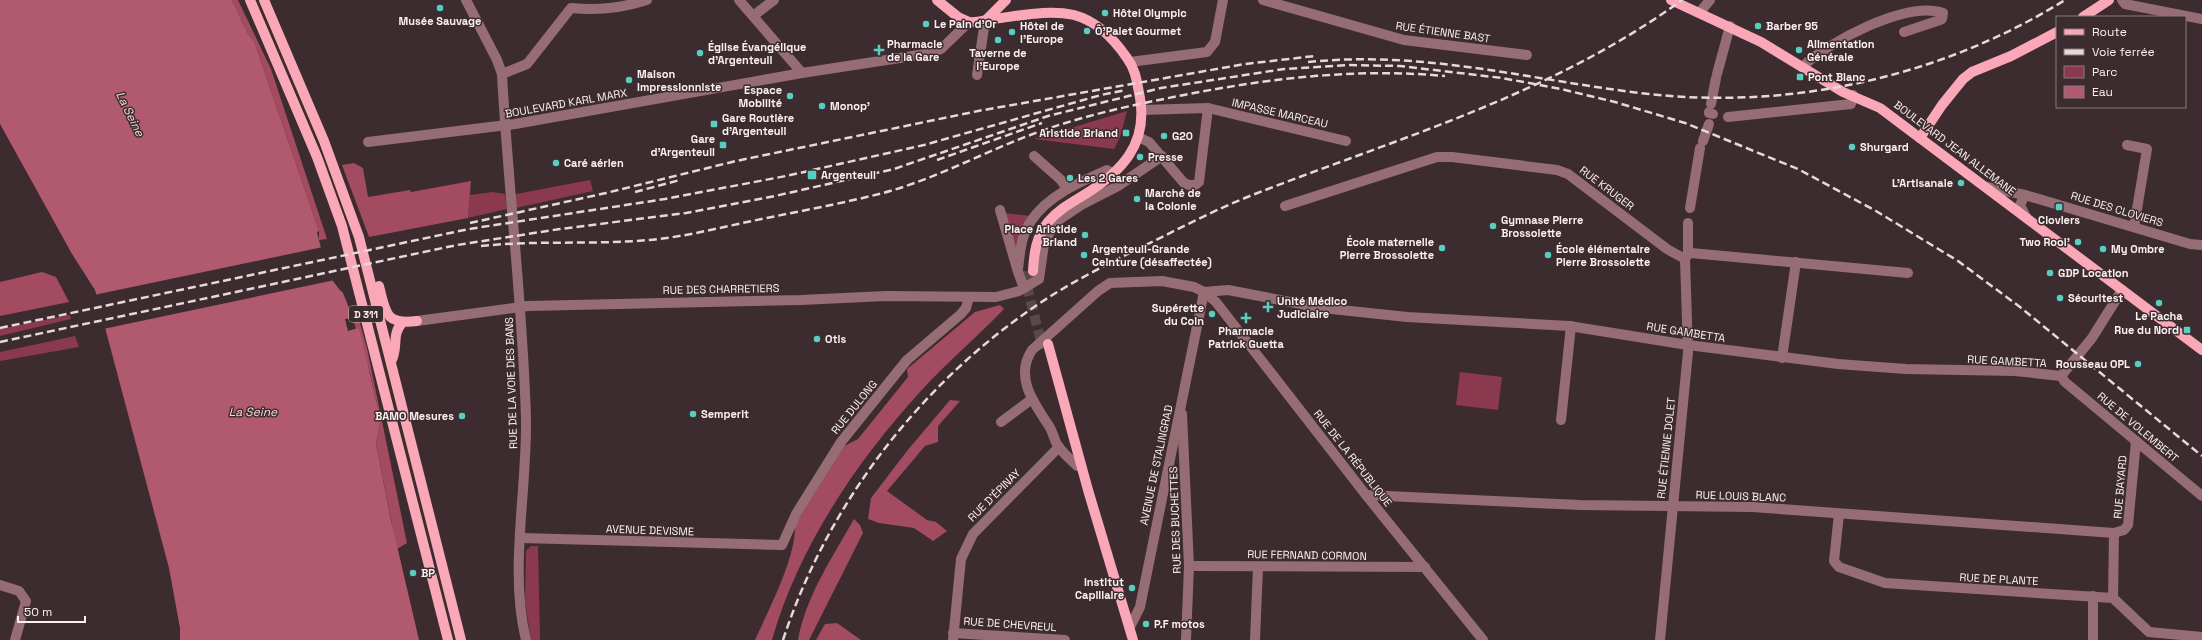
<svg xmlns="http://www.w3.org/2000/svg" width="2202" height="640" viewBox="0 0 2202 640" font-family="'Space Grotesk',sans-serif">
<rect width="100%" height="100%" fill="#3d2c2f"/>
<g fill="#8a394e">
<polygon points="1127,111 1120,137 1114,149 1034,139"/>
<polygon points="590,180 593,191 516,208 516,194"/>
<polygon points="493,192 505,194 507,209 468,218 470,195"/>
<polygon points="1005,213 1031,216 1016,246 1014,245"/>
<polygon points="70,315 71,319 0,336 0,329"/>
<polygon points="75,336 79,347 0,361 0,352"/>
<polygon points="1460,372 1502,377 1498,410 1456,405"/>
<polygon points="531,546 538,546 540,640 531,640 525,602 526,551"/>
</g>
<g fill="#a24b61">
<polygon points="232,0 238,0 271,69 327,239 319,240 319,231 254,41 248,34"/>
<polygon points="354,163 363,168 368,197 410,190 411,192 471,181 468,218 369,237 342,165"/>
<polygon points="42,272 56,277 69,302 0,316 0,282"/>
<path d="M1000,305L1004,309C977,337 946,363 920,392C856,462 798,548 772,640H755C769,609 796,558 795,525L844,446L858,439L908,377L907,369L975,312Z"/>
<polygon points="356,309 367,348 407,543 397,549 376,444 380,422 378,408 370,373 350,310"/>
<polygon points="950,400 960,401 938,426 938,442 925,446 887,491 927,520 936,522 947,531 933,541 914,528 879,523 868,519 871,498 907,451"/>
<path d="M854,519L860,525L863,533L809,640H798C806,596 832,558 854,519Z"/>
<polygon points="837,623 861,640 816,640 825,624"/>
</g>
<polygon fill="#b1596e" points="0,0 232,0 248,34 254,41 319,231 317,232 327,273 339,289 343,293 353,318 345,319 348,331 358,328 360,332 378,408 380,422 376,444 391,520 419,640 180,640 180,628 169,568 95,290 72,254 0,124"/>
<polygon fill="#3d2c2f" points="323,247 329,270 335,280 103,329 94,295"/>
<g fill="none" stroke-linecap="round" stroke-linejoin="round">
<polyline stroke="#5a494c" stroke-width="10" stroke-dasharray="10 5" stroke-linecap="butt" points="1028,271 1028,291 1043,349"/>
<g stroke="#966d75" stroke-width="10">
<path d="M466,0L497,60L502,74C508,189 523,304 526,420C527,492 509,571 526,640"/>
<polyline points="739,0 802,73"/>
<polyline points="1263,0 1404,40 1527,55"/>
<polyline points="2122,0 2125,4 2202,19"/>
<polyline points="1700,12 1710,0"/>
<polyline points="753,16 774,0"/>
<polyline points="1130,62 1207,52 1215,42 1223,0"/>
<path d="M1802,67C1828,42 1907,0 1943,13L1942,19L1940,20L1904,32"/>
<path d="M502,74L527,64L571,8C597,11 622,8 647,0"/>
<polyline points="1717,74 1730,26"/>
<polyline points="977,75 985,21"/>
<polyline points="1711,104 1716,78"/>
<polyline points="1208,108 1346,141"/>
<polyline points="1709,112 1709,113 1713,114"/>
<polyline points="1728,117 1851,104 1853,95"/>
<polyline points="1138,137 1149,142 1184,183 1189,185 1195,185 1199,182 1208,108 1142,110"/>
<polyline points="1703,141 1709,124"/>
<polyline points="368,142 515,124 802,73 932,53 941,49 969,22"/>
<polyline points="2127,145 2147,149 2134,227"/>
<polyline points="1034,156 1061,180 1067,189"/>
<polyline points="1987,187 2025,195 2190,244 2202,245"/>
<polyline points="2025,195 2020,205 2026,217"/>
<polyline points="1285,206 1437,157 1452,157 1557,170 1568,174 1667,249 1685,259 1688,254 1691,253 1908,273"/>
<polyline points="1690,208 1700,148"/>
<polyline points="1000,210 1018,272 1024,288"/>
<polyline points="1688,254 1688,223"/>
<path d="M1018,269C1020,253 1021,235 1031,221C1047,196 1080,182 1107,170L1112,173"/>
<polyline points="1204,292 1228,290 1322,308 1407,317 1569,326 1688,345 1838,364 1906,369 2015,371 2061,376"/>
<polyline points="417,321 528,306 801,300 886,296 996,297 1019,291 1039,279 1044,244 1048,235 1060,219 1081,205 1118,186 1162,156"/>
<polyline points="1782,358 1796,262"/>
<polyline points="2061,376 2065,382 2202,496"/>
<polyline points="2061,376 2092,338 2122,290"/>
<polyline points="1182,414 1189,566 1186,640"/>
<polyline points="1561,420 1571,326"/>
<polyline points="1001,422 1032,399"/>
<path d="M1077,466C1071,460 1063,453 1058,446C1054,440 1053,432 1049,426C1034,403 1014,377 1032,350L1098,291L1110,283L1162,281L1194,287L1204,292L1216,302L1366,495L1483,640"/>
<polyline points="1366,495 1580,505 1752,507 2114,533"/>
<polyline points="1839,514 1834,561 1839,567 1885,583 2113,598 2149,632 2202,637"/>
<polyline points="521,538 782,545 796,514 841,442 907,360 961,314 966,308 969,297"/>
<polyline points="1189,566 1425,567"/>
<polyline points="0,585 19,591 26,601 15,640"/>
<polyline points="2113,598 2114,533 2124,530 2128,525 2136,441"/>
<polyline points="1130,627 1140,607 1204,292"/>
<polyline points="953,633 1065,640"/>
<polyline points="953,640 961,559 973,534 1059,447"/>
<polyline points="1255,640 1258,567"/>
<polyline points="1660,640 1688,352 1685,259"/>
<polyline points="2093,640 2093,596"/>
</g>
<g stroke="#faa7b8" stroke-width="10">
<polyline points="250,0 317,157 342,226 448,640"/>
<polyline points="264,0 324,141 359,237 461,640"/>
<path d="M937,0L958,17L969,22C977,23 985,20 993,19C1019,16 1048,9 1074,15C1097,21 1114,39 1127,58C1136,70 1137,83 1140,98C1148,145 1121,172 1084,195C1071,203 1058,210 1048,222C1036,237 1034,253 1033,271"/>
<polyline points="1671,0 1761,42 1843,92 1880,108 2202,350"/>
<polyline points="2083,17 2109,0"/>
<polyline points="985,21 1006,0"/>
<polyline points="1920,138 1942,105 1963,79 1972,72 2011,56 2057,32"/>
<path d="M379,286C386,313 385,325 417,321"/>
<polyline points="1048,344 1088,490 1133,640"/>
<path d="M391,362C399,347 391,335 402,323"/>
</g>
<g stroke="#e5d9da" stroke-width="2.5" stroke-dasharray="8 4" stroke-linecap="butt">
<path d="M1308,62C1429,50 1532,81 1649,94C1793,110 1943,76 2065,0"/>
<polyline points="937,160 1042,123"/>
<polyline points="635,192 680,180"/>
<polyline points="470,223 606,193 736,161 978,111 1245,64 1315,56"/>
<path d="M481,246C537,240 593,245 649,240C684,237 718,228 752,221C795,212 840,204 883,193C939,178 989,149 1044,130C1090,114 1137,104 1184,95C1270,78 1357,68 1445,76"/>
<polyline points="0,328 469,229 665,199 786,176 924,145 1101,95 1126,90"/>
<polyline points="0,342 457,245 560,229 686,213 775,196 894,169 1048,116 1161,88 1284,69 1348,65 1400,66 1502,78 1561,89 1615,102 1685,123 1798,169 1876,211 1958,261 2020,307 2202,456"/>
<path d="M783,640C829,499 928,373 1054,294C1087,274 1121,257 1156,240C1188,224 1221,207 1255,194C1401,137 1553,94 1682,0"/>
</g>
</g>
<g fill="#57cec2" stroke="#3d2c2f" stroke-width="1.5">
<circle cx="440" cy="8" r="4"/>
<circle cx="1105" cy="13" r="4"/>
<circle cx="926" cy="24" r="4"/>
<circle cx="1758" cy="26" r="4"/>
<circle cx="1087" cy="31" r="4"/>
<circle cx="1012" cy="32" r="4"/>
<circle cx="998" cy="40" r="4"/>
<path d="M877 44h4v4h4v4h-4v4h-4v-4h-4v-4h4z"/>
<circle cx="1799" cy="50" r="4"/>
<circle cx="700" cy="53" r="4"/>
<rect x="1796" y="73" width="8" height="8" rx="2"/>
<circle cx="629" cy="80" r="4"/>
<circle cx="790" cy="96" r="4"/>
<circle cx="822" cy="106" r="4"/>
<rect x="710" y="120" width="8" height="8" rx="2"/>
<rect x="1122" y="129" width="8" height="8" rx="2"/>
<circle cx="1164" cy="136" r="4"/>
<rect x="719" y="141" width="8" height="8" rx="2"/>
<circle cx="1852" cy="147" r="4"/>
<circle cx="1140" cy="157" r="4"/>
<circle cx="556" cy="163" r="4"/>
<rect x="807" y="170" width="10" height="10" rx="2"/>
<circle cx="1070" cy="178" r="4"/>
<circle cx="1961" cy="183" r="4"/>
<circle cx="1137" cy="199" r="4"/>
<rect x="2055" y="203" width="8" height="8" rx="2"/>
<circle cx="1493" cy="226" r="4"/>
<circle cx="1085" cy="235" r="4"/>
<circle cx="2078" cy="242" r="4"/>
<circle cx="1442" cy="248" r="4"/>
<circle cx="2103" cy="249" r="4"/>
<circle cx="1084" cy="255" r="4"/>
<circle cx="1548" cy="255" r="4"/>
<circle cx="2050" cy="273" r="4"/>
<circle cx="2060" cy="298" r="4"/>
<circle cx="2159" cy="303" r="4"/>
<path d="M1266 301h4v4h4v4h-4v4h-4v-4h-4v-4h4z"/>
<circle cx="1212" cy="314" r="4"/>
<path d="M1244 312h4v4h4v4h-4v4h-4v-4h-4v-4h4z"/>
<rect x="2183" y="326" width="8" height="8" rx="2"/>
<circle cx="817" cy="339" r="4"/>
<circle cx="2138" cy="364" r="4"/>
<circle cx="693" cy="414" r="4"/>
<circle cx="462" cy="416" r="4"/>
<circle cx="413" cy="573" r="4"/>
<circle cx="1132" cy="588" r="4"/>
<circle cx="1146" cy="624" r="4"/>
</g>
<g text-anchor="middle" stroke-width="3" stroke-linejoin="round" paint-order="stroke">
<rect fill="#3d2c2f" stroke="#c2b5b7" stroke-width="1" x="349" y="306" width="34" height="16" rx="3"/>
<g font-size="10" font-weight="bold" fill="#fbf0f1">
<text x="366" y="318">D 311</text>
</g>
<g font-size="11" font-weight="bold" fill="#fbf0f1" stroke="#3d2c2f" text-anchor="start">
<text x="1113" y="17">Hôtel Olympic</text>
<text x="440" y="25" text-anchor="middle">Musée Sauvage</text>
<text x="934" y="28">Le Pain d'Or</text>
<text x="1020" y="30">Hôtel de<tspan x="1020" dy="13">l'Europe</tspan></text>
<text x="1766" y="30">Barber 95</text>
<text x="1095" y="35">Ô'Palet Gourmet</text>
<text x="887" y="48">Pharmacie<tspan x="887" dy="13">de la Gare</tspan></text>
<text x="1807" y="48">Alimentation<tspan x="1807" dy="13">Générale</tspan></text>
<text x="708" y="51">Église Évangélique<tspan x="708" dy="13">d'Argenteuil</tspan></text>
<text x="998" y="57" text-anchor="middle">Taverne de<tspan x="998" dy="13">l'Europe</tspan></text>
<text x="637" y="78">Maison<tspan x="637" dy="13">Impressionniste</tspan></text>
<text x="1808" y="81">Pont Blanc</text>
<text x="782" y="94" text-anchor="end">Espace<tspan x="782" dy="13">Mobilité</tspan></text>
<text x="830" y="110">Monop'</text>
<text x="722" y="122">Gare Routière<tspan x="722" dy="13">d'Argenteuil</tspan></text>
<text x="1118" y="137" text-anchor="end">Aristide Briand</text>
<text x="1172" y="140">G20</text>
<text x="715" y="143" text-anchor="end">Gare<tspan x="715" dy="13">d'Argenteuil</tspan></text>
<text x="1860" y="151">Shurgard</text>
<text x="1148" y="161">Presse</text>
<text x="564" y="167">Caré aérien</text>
<text x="821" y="179">Argenteuil</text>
<text x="1078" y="182">Les 2 Gares</text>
<text x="1953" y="187" text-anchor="end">L'Artisanale</text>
<text x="1145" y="197">Marché de<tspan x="1145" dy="13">la Colonie</tspan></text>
<text x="1501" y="224">Gymnase Pierre<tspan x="1501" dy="13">Brossolette</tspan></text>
<text x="2059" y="224" text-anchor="middle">Cloviers</text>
<text x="1077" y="233" text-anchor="end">Place Aristide<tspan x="1077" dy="13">Briand</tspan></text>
<text x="1434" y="246" text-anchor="end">École maternelle<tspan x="1434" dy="13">Pierre Brossolette</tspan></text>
<text x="2070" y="246" text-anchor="end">Two Rool'</text>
<text x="1092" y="253">Argenteuil-Grande<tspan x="1092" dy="13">Ceinture (désaffectée)</tspan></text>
<text x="1556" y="253">École élémentaire<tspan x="1556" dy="13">Pierre Brossolette</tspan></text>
<text x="2111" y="253">My Ombre</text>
<text x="2058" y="277">GDP Location</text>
<text x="2068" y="302">Sécuritest</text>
<text x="1277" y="305">Unité Médico<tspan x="1277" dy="13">Judiciaire</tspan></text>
<text x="1204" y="312" text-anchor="end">Supérette<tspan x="1204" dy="13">du Coin</tspan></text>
<text x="2159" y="320" text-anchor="middle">Le Pacha</text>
<text x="2179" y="334" text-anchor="end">Rue du Nord</text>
<text x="1246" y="335" text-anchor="middle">Pharmacie<tspan x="1246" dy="13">Patrick Guetta</tspan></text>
<text x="825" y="343">Otis</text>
<text x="2130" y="368" text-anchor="end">Rousseau OPL</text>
<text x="701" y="418">Semperit</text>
<text x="454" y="420" text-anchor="end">BAMO Mesures</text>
<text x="421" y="577">BP</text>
<text x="1124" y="586" text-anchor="end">Institut<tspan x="1124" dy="13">Capillaire</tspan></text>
<text x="1154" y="628">P.F motos</text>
</g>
<g font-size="11" fill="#fbf0f1" stroke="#3d2c2f">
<text transform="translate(1443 32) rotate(8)" y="4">RUE ÉTIENNE BAST</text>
<text transform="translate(566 103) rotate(-10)" y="4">BOULEVARD KARL MARX</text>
<text transform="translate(1280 113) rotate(13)" y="4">IMPASSE MARCEAU</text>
<text transform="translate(1955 148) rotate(37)" y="4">BOULEVARD JEAN ALLEMANE</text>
<text transform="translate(1607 188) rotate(37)" y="4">RUE KRUGER</text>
<text transform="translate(2117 209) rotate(17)" y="4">RUE DES CLOVIERS</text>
<text transform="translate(721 289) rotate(-1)" y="4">RUE DES CHARRETIERS</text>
<text transform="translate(1686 332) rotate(9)" y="4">RUE GAMBETTA</text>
<text transform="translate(2007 361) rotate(3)" y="4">RUE GAMBETTA</text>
<text transform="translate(511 383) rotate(-92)" y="4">RUE DE LA VOIE DES BANS</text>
<text transform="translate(854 407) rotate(-51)" y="4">RUE DULONG</text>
<text transform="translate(2138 427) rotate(40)" y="4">RUE DE VOLEMBERT</text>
<text transform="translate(1666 448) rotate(-84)" y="4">RUE ÉTIENNE DOLET</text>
<text transform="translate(1353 458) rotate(52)" y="4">RUE DE LA RÉPUBLIQUE</text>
<text transform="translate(1156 465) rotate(-78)" y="4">AVENUE DE STALINGRAD</text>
<text transform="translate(2120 487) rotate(-85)" y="4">RUE BAYARD</text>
<text transform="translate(994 495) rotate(-45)" y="4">RUE D'ÉPINAY</text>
<text transform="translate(1741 496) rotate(2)" y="4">RUE LOUIS BLANC</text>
<text transform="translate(1175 520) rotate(-92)" y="4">RUE DES BUCHETTES</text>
<text transform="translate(650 530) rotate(2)" y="4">AVENUE DEVISME</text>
<text transform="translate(1307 555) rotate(1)" y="4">RUE FERNAND CORMON</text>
<text transform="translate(1999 579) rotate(3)" y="4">RUE DE PLANTE</text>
<text transform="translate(1010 624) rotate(4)" y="4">RUE DE CHEVREUL</text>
</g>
<g font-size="12" font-style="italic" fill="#f5dbdf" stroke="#3d2c2f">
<text transform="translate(130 114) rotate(64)" y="4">La Seine</text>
<text x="253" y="416">La Seine</text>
</g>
</g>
<rect x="2056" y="16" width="130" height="92" fill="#3d2c2f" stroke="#897a7d"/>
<rect x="2064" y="29" width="20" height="6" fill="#faa7b8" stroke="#897a7d"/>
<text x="2092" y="36" font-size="12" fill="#fbf0f1">Route</text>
<rect x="2064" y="49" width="20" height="6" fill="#e5d9da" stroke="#897a7d"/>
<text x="2092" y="56" font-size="12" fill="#fbf0f1">Voie ferrée</text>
<rect x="2064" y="66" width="20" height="12" fill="#8a394e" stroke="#897a7d"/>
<text x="2092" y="76" font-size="12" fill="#fbf0f1">Parc</text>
<rect x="2064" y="86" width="20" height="12" fill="#b1596e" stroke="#897a7d"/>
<text x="2092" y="96" font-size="12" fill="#fbf0f1">Eau</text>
<path d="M18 616v6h67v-6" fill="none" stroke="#fbf0f1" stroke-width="2"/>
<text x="24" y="616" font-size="12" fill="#fbf0f1" stroke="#3d2c2f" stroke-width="3" paint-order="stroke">50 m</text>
</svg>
